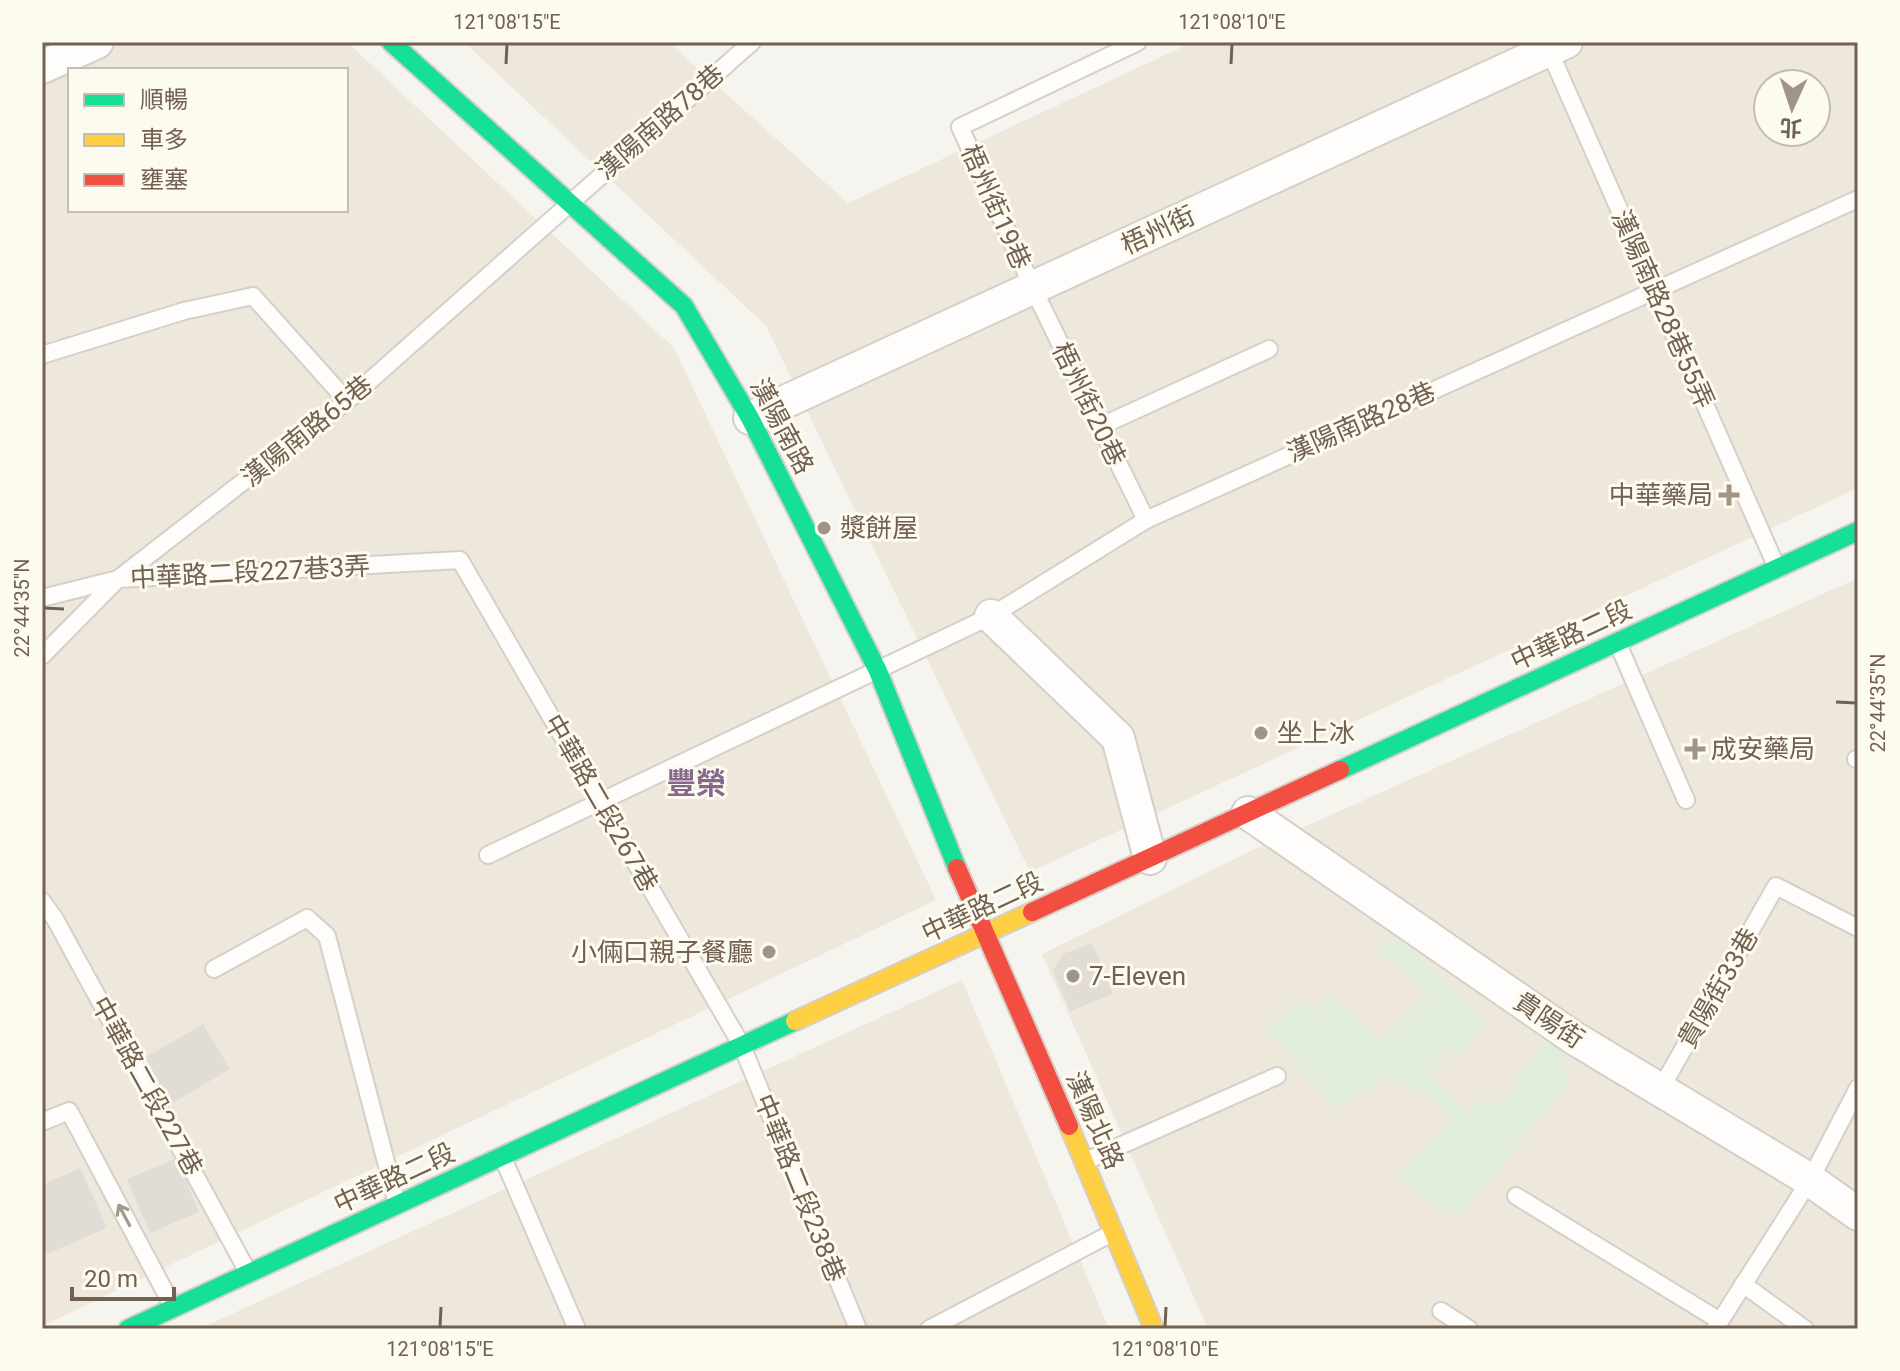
<svg xmlns="http://www.w3.org/2000/svg" width="1900" height="1371" viewBox="0 0 1900 1371" font-family="Roboto,'Noto Sans TC',sans-serif">
<rect width="100%" height="100%" fill="#f6f4ee"/>
<g fill="#eee8dc" fill-rule="evenodd">
<path d="M42,42H347L674,348L936,900L42,1326ZM70,70H346V210H70Z"/>
<path d="M464,42H668L848,203L1193,42H1858V488L1030,872L766,326ZM1768,84H1816V132H1768Z"/>
<polygon points="1858,578 1858,1329 1208,1329 1042,954 1253,850"/>
<polygon points="962,980 1109,1329 199,1329"/>
</g>
<polygon fill="#e2ecda" points="1397,933 1486,1022 1463,1055 1449,1051 1432,1076 1468,1111 1480,1100 1502,1103 1547,1035 1559,1046 1570,1083 1456,1220 1394,1176 1453,1119 1422,1094 1389,1078 1336,1108 1265,1029 1300,998 1316,1012 1330,992 1380,1041 1428,994 1376,950"/>
<g fill="#e1dcd5">
<polygon points="1092,943 1113,994 1070,1011 1053,970 1063,954"/>
<polygon points="203,1024 230,1069 171,1104 144,1058"/>
<polygon points="177,1158 199,1212 150,1233 127,1179"/>
<polygon points="80,1168 107,1228 42,1256 42,1185"/>
</g>
<g fill="none" stroke-linecap="round" stroke-linejoin="round">
<g stroke="#d4d0c9" stroke-width="20">
<g id="lane">
<polyline points="1138,42 960,127 1033,288 1146,520"/>
<polyline points="1549,50 1777,568"/>
<polyline points="42,355 184,311 253,296 347,401"/>
<polyline points="1101,426 1269,349"/>
<polyline points="42,598 118,579 460,560 742,1046 858,1329"/>
<polyline points="1618,644 1686,800"/>
<polyline points="42,656 118,579 347,401 752,42"/>
<polyline points="1856,759 1858,759"/>
<polyline points="488,855 991,616 1146,520 1858,199"/>
<polyline points="42,901 55,919 248,1272"/>
<polyline points="214,969 307,918 327,936 397,1204"/>
<polyline points="1660,1090 1776,886 1858,928"/>
<polyline points="42,1122 69,1111 173,1307"/>
<polyline points="503,1158 577,1329"/>
<polyline points="1086,1161 1277,1076"/>
<polyline points="1516,1196 1720,1321"/>
<polyline points="1743,1284 1805,1329"/>
<polyline points="1441,1311 1469,1329"/>
<polyline points="929,1329 1114,1232"/>
<polyline points="1715,1329 1810,1180 1858,1088"/>
</g>
</g>
<g stroke="#d4d0c9" stroke-width="36">
<g id="street">
<polyline points="42,67 97,42"/>
<polyline points="750,418 1566,42"/>
<polyline points="991,616 1118,738 1150,858"/>
<polyline points="1248,813 1574,1038 1810,1180 1858,1214"/>
</g>
</g>
<g stroke="#d4d0c9" stroke-width="22">
<g id="fast">
<polyline points="391,42 684,306 750,418 878,671 957,868"/>
<polyline points="1340,770 1858,531"/>
<polyline points="128,1329 795,1021"/>
</g>
</g>
<g stroke="#d4d0c9" stroke-width="22">
<g id="slow">
<polyline points="795,1021 1032,912"/>
<polyline points="1069,1126 1154,1329"/>
</g>
</g>
<g stroke="#d4d0c9" stroke-width="22">
<g id="jam">
<polyline points="957,868 1069,1126"/>
<polyline points="1032,912 1340,770"/>
</g>
</g>
<use href="#lane" stroke="#fefdfc" stroke-width="16"/>
<use href="#street" stroke="#fefdfc" stroke-width="32"/>
<use href="#fast" stroke="#16e098" stroke-width="18"/>
<use href="#slow" stroke="#ffcf43" stroke-width="18"/>
<use href="#jam" stroke="#f24e42" stroke-width="18"/>
</g>
<defs><path id="oneway-shaft" d="M-6 0H5M1.5-3L5.5 0L1.5 3" fill="none" stroke-width="1.6" stroke-linecap="round" stroke-linejoin="round" transform="scale(2)"/></defs>
<use stroke="#a3988c" href="#oneway-shaft" transform="translate(124 1215) rotate(-118)"/>
<path fill="none" stroke="#726150" stroke-width="3" d="M506,64L507,44M1231,64L1232,44M44,608L64,609M1836,702L1856,703M440,1327L441,1307M1165,1327L1166,1307"/>
<g fill="#a09487" stroke="#fdfaf0" stroke-width="3">
<path d="M1725 483h8v8h8v8h-8v8h-8v-8h-8v-8h8z"/>
<circle cx="824" cy="528" r="8"/>
<circle cx="1261" cy="733" r="8"/>
<path d="M1691 737h8v8h8v8h-8v8h-8v-8h-8v-8h8z"/>
<circle cx="769" cy="952" r="8"/>
<circle cx="1073" cy="976" r="8"/>
</g>
<g text-anchor="middle" stroke-width="6" stroke-linejoin="round" paint-order="stroke">
<g font-size="26" fill="#726150" stroke="#fdfaf0">
<text transform="translate(660 122) rotate(-41)" y="9">漢陽南路78巷</text>
<text transform="translate(996 207) rotate(66)" y="9">梧州街19巷</text>
<text transform="translate(1158 230) rotate(-25)" y="9">梧州街</text>
<text transform="translate(1663 309) rotate(66)" y="9">漢陽南路28巷55弄</text>
<text transform="translate(1089 404) rotate(64)" y="9">梧州街20巷</text>
<text transform="translate(1361 422) rotate(-24)" y="9">漢陽南路28巷</text>
<text transform="translate(782 426) rotate(62)" y="9">漢陽南路</text>
<text transform="translate(307 431) rotate(-39)" y="9">漢陽南路65巷</text>
<text transform="translate(250 572) rotate(-3)" y="9">中華路二段227巷3弄</text>
<text transform="translate(1571 635) rotate(-25)" y="9">中華路二段</text>
<text transform="translate(601 803) rotate(60)" y="9">中華路二段267巷</text>
<text transform="translate(982 907) rotate(-25)" y="9">中華路二段</text>
<text transform="translate(1718 988) rotate(-60)" y="9">貴陽街33巷</text>
<text transform="translate(1549 1020) rotate(34)" y="9">貴陽街</text>
<text transform="translate(147 1086) rotate(61)" y="9">中華路二段227巷</text>
<text transform="translate(1095 1120) rotate(66)" y="9">漢陽北路</text>
<text transform="translate(394 1178) rotate(-25)" y="9">中華路二段</text>
<text transform="translate(800 1188) rotate(68)" y="9">中華路二段238巷</text>
</g>
<g font-size="26" fill="#726150" stroke="#fdfaf0" text-anchor="start">
<text x="1713" y="504" text-anchor="end">中華藥局</text>
<text x="840" y="537">漿餅屋</text>
<text x="1277" y="742">坐上冰</text>
<text x="1711" y="758">成安藥局</text>
<text x="753" y="961" text-anchor="end">小倆口親子餐廳</text>
<text x="1089" y="985">7-Eleven</text>
</g>
<g font-size="30" font-weight="bold" fill="#86688d" stroke="#fdfaf0">
<text x="696" y="794">豐榮</text>
</g>
</g>
<rect width="1900" height="1371" fill="none" stroke="#fdfaf0" stroke-width="88"/>
<rect x="68" y="68" width="280" height="144" fill="#fdfaf0" stroke="#c5bdb0" stroke-width="2"/>
<rect x="84" y="94" width="40" height="12" fill="#16e098" stroke="#c5bdb0" stroke-width="2"/>
<text x="140" y="108" font-size="24" fill="#726150">順暢</text>
<rect x="84" y="134" width="40" height="12" fill="#ffcf43" stroke="#c5bdb0" stroke-width="2"/>
<text x="140" y="148" font-size="24" fill="#726150">車多</text>
<rect x="84" y="174" width="40" height="12" fill="#f24e42" stroke="#c5bdb0" stroke-width="2"/>
<text x="140" y="188" font-size="24" fill="#726150">壅塞</text>
<g transform="translate(1792 108) rotate(183)"><circle r="38" fill="#fdfaf0" stroke="#c5bdb0" stroke-width="2"/>
<path d="M0-6L14 30L0 20L-14 30Z" fill="#a09487"/>
<text y="-12" font-size="22" font-weight="bold" text-anchor="middle" fill="#726150">北</text>
</g>
<path d="M72 1287v12h102v-12" fill="none" stroke="#726150" stroke-width="4"/>
<text x="84" y="1287" font-size="24" fill="#726150" stroke="#fdfaf0" stroke-width="6" paint-order="stroke">20 m</text>
<rect x="44" y="44" width="1812" height="1283" fill="none" stroke="#726150" stroke-width="3"/>
<g font-size="20" text-anchor="middle" fill="#726150">
<text x="507" y="29">121°08'15"E</text>
<text x="1232" y="29">121°08'10"E</text>
<text transform="translate(22 608) rotate(-90)" y="7">22°44'35"N</text>
<text transform="translate(1878 703) rotate(-90)" y="7">22°44'35"N</text>
<text x="440" y="1356">121°08'15"E</text>
<text x="1165" y="1356">121°08'10"E</text>
</g>
</svg>
